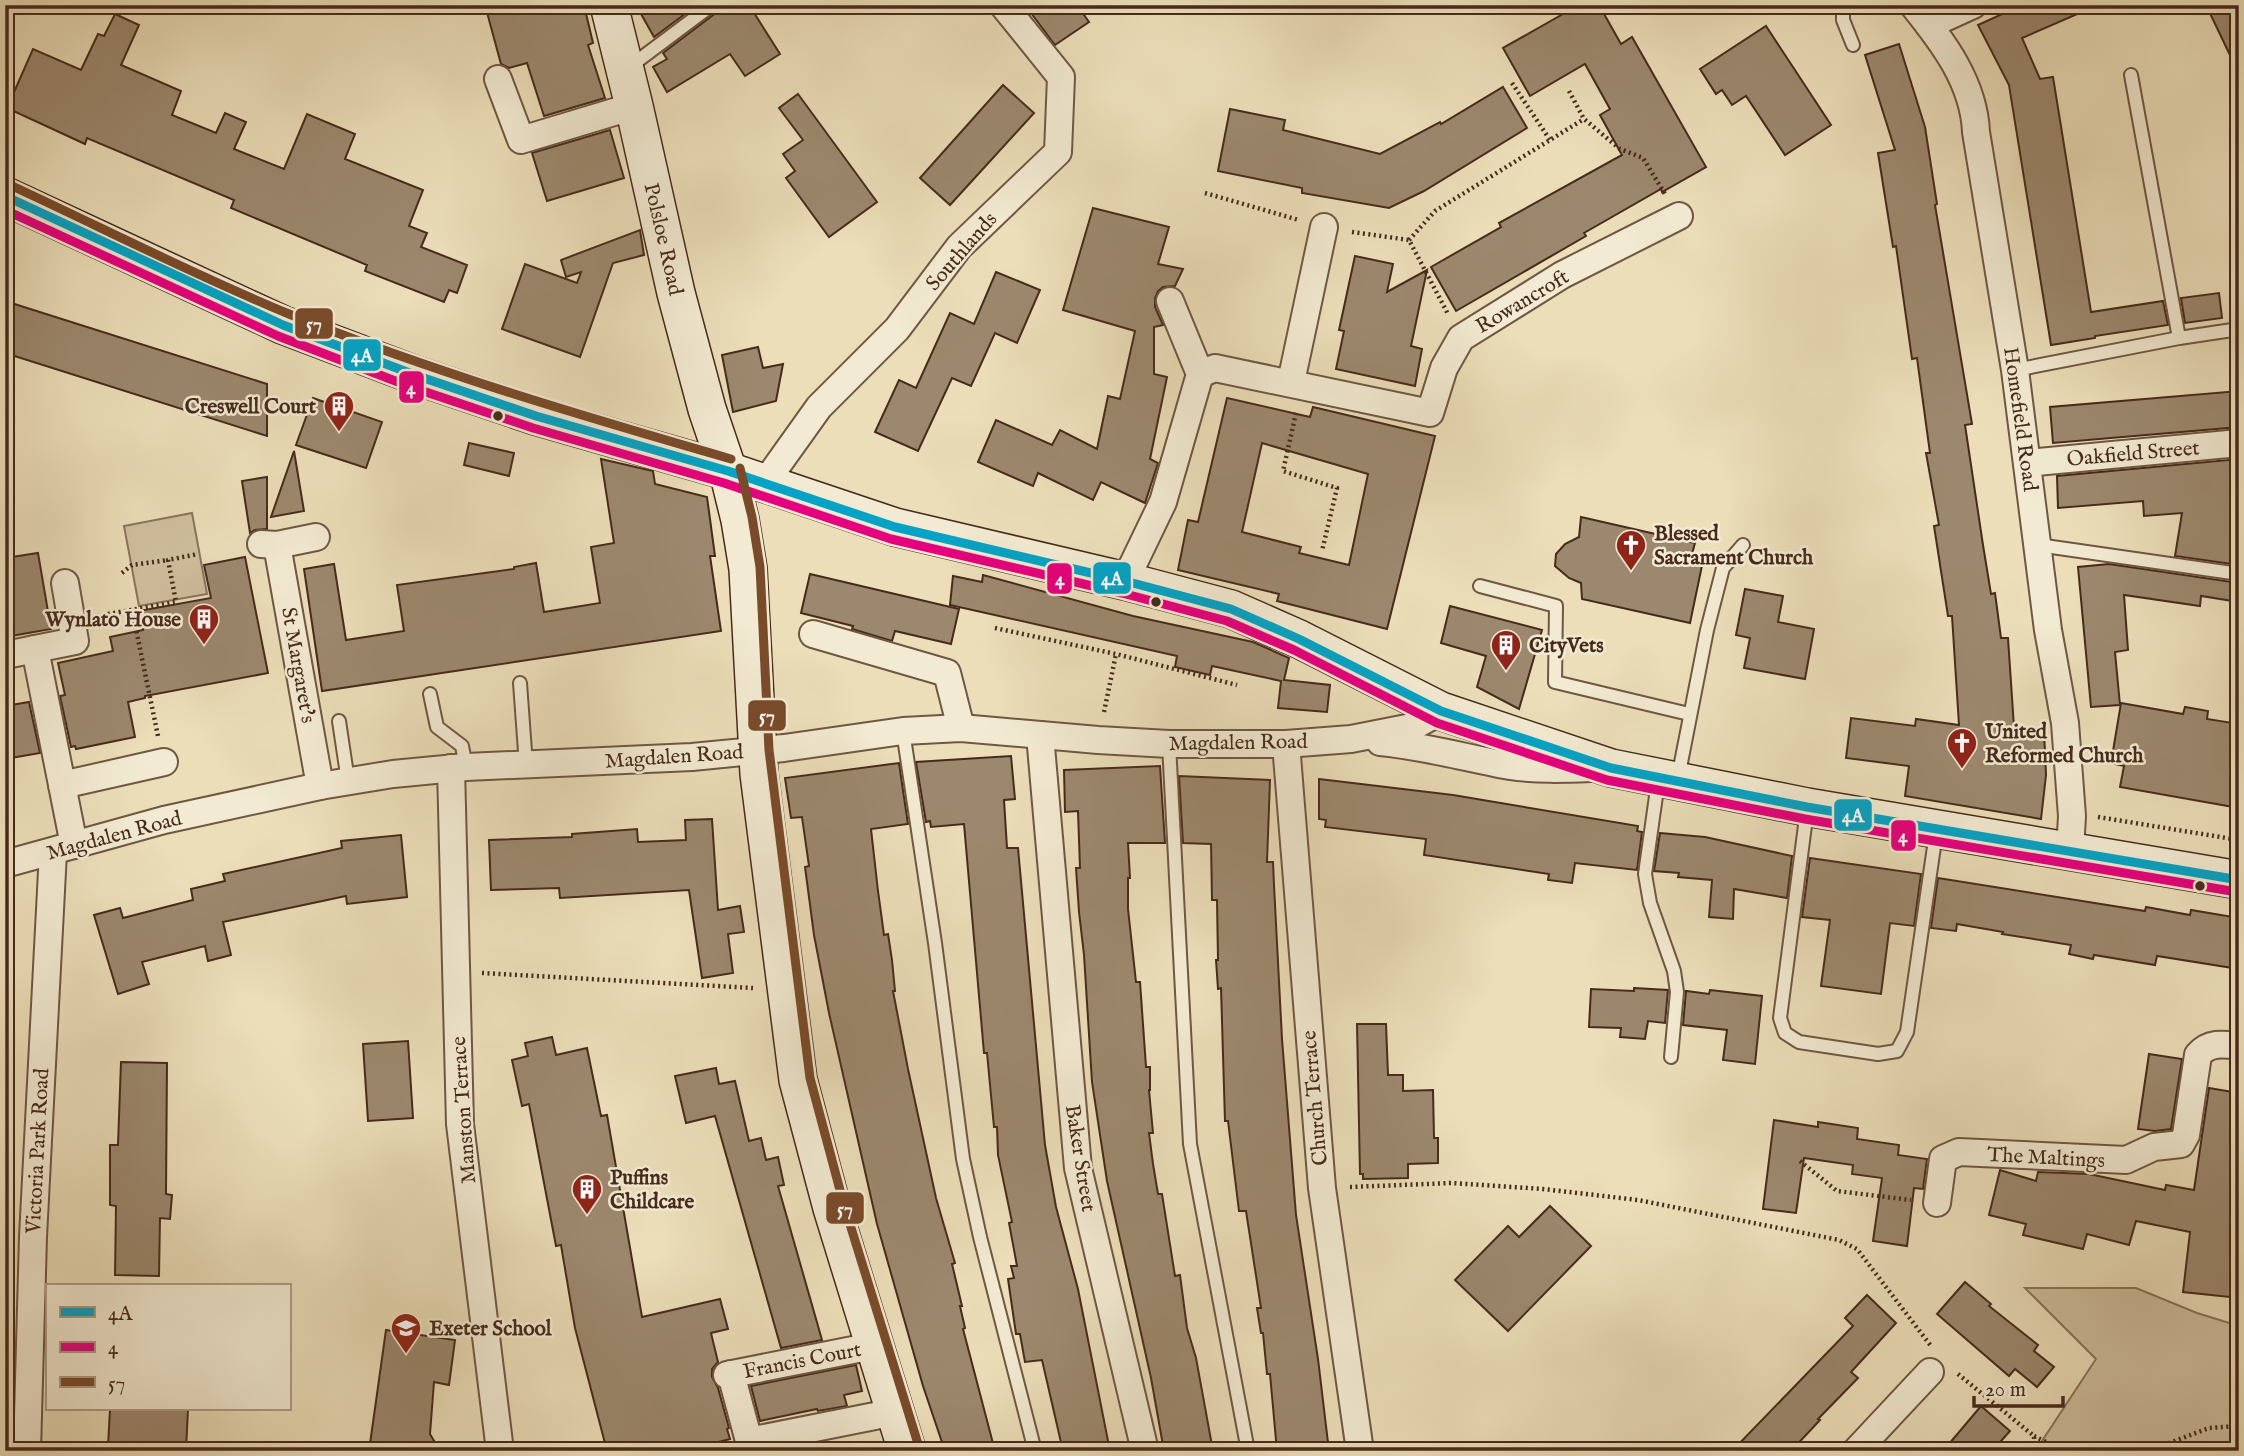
<svg xmlns="http://www.w3.org/2000/svg" width="2244" height="1456" viewBox="0 0 2244 1456" font-family="'IM FELL English',serif">
<rect width="100%" height="100%" fill="#ebdeb9"/>
<filter id="stains"><feTurbulence type="fractalNoise" baseFrequency=".00286" numOctaves="4"/><feColorMatrix values="0 0 0 0 .2 0 0 0 0 .09 0 0 0 0 .02 0 0 0 .5 -.17"/></filter>
<radialGradient id="worn" r=".72"><stop offset=".6" stop-color="#630" stop-opacity="0"/><stop offset="1" stop-color="#630" stop-opacity=".3"/></radialGradient>
<g fill="#cfbf9e" stroke="#8b745d" stroke-width="2">
<polygon points="192,513 207,594 139,606 124,526"/>
<polygon points="2025,1288 2136,1288 2197,1313 2239,1326 2239,1451 2038,1451 2042,1441 2096,1359"/>
</g>
<g fill="#9c886e" stroke="#472a1c" stroke-width="2" fill-rule="evenodd">
<polygon points="485,5 584,5 593,43 588,45 605,98 544,116 527,63 509,68 501,64"/>
<polygon points="636,5 697,5 654,37"/>
<polygon points="721,5 749,5 780,54 745,76 730,54 667,92 653,67 667,59 663,53 717,12"/>
<polygon points="1025,5 1077,5 1089,22 1055,45"/>
<polygon points="1579,5 1599,5 1621,44 1632,37 1706,167 1662,192 1661,189 1584,233 1586,236 1456,311 1431,267 1501,227 1499,223 1622,155 1600,115 1610,109 1585,64 1530,96 1503,48"/>
<polygon points="2022,5 2098,5 2022,38 2040,79 2053,77 2091,312 2163,301 2168,325 2095,336 2095,338 2051,345 2009,85 1978,25"/>
<polygon points="2206,5 2239,5 2239,74"/>
<polygon points="115,14 139,25 121,65 181,91 172,115 216,133 225,113 246,122 234,149 284,169 307,114 355,134 345,159 423,190 409,226 427,233 421,247 467,265 457,293 449,290 444,302 365,271 367,265 231,208 234,200 87,138 85,144 7,108 33,49 81,70 98,34 104,36"/>
<polygon points="1766,26 1831,125 1785,155 1746,96 1732,105 1722,90 1716,94 1700,69"/>
<polygon points="1899,44 1925,127 1937,204 1935,205 1972,424 1965,425 1983,545 1991,594 1995,593 2001,638 2008,638 2014,727 2044,730 2046,775 2041,819 1905,796 1909,766 1846,758 1851,718 1915,726 1916,719 1959,725 1952,616 1948,616 1934,526 1939,525 1926,453 1930,453 1917,358 1912,359 1896,246 1893,247 1878,153 1895,150 1865,55"/>
<polygon points="1003,85 1034,113 950,205 920,178"/>
<polygon points="1503,87 1527,128 1424,191 1389,208 1302,193 1302,188 1218,171 1230,109 1285,120 1283,130 1380,154 1440,122 1441,124"/>
<polygon points="798,94 877,202 829,237 786,178 795,171 783,154 803,140 779,108"/>
<polygon points="610,130 624,178 547,201 532,153"/>
<polygon points="1093,208 1169,227 1158,264 1183,269 1175,286 1163,287 1158,291 1155,298 1155,307 1163,325 1154,327 1154,374 1167,377 1150,459 1158,463 1145,503 1101,482 1093,500 1038,473 1033,486 978,462 996,420 1052,445 1060,430 1097,449 1108,396 1120,399 1135,331 1063,310"/>
<polygon points="640,230 644,255 613,263 580,357 502,329 525,264 577,283 581,272 566,277 561,260"/>
<polygon points="1355,256 1393,264 1387,292 1427,270 1411,346 1422,349 1415,386 1336,369 1344,331 1339,330"/>
<polygon points="996,272 1040,290 1017,343 995,333 971,386 952,378 918,451 875,432 899,380 916,388 950,313 974,324"/>
<polygon points="2219,293 2222,318 2185,323 2181,298"/>
<polygon points="5,301 267,384 267,436 5,353"/>
<polygon points="758,347 763,368 783,364 776,401 733,412 722,355"/>
<polygon points="2239,391 2239,427 2053,443 2050,407"/>
<polygon points="313,398 382,422 366,468 296,445"/>
<path d="M1227,398L1310,417L1313,407L1435,436L1387,629L1277,601L1279,594L1178,570L1188,520L1198,522ZM1262,443L1368,474L1349,565L1299,553L1301,547L1242,532Z"/>
<polygon points="469,443 514,453 509,476 464,465"/>
<polygon points="294,451 304,511 271,517"/>
<polygon points="601,459 653,471 655,484 707,497 715,556 710,556 721,631 322,691 304,569 334,564 346,640 404,631 397,585 514,569 514,567 536,563 544,612 600,603 591,547 614,543"/>
<polygon points="2239,459 2239,565 2175,556 2182,513 2144,516 2143,501 2058,508 2057,476"/>
<polygon points="267,477 267,529 255,530 250,533 242,481"/>
<polygon points="1581,517 1695,543 1692,554 1704,556 1690,623 1582,599 1581,583 1569,578 1555,566 1556,554 1565,544 1579,537"/>
<polygon points="38,553 51,629 11,636 5,600 5,558"/>
<polygon points="245,557 268,673 145,696 145,698 128,702 135,737 76,749 75,746 71,747 60,696 65,695 58,663 113,651 110,637 143,630 139,611 211,598 204,565"/>
<polygon points="2109,564 2239,583 2239,602 2201,596 2200,606 2124,595 2128,650 2115,652 2120,705 2091,707 2078,567"/>
<polygon points="810,574 959,609 951,644 895,631 892,641 852,629 853,626 801,613"/>
<polygon points="983,575 1133,616 1253,642 1289,658 1284,680 1330,685 1327,712 1278,708 1281,681 1212,666 1210,675 1175,667 1177,656 950,605 953,576 982,582"/>
<polygon points="1745,589 1783,596 1778,622 1814,629 1805,679 1744,668 1750,638 1736,635"/>
<polygon points="1450,606 1542,630 1519,709 1477,687 1486,656 1441,643"/>
<polygon points="29,702 40,753 5,759 5,706"/>
<polygon points="2121,703 2183,714 2185,707 2208,711 2207,719 2239,724 2239,808 2120,787 2124,766 2111,763"/>
<polygon points="1011,756 1015,799 1004,800 1007,848 1018,848 1045,1145 1056,1207 1078,1289 1110,1451 1063,1451 1042,1360 1025,1362 1020,1334 1016,1334 1008,1279 1014,1278 1011,1266 1017,1266 1009,1223 1012,1222 998,1155 997,1127 994,1127 987,1053 984,1053 964,824 931,827 930,821 926,822 916,762"/>
<polygon points="899,763 908,824 871,829 878,891 884,935 888,934 892,960 895,991 893,991 908,1069 936,1198 955,1263 952,1264 962,1306 960,1306 965,1328 963,1329 995,1451 945,1451 923,1386 877,1224 857,1136 829,1013 814,935 805,867 809,866 802,817 791,818 785,778"/>
<polygon points="1160,766 1165,843 1128,843 1130,878 1128,878 1128,909 1136,982 1140,982 1146,1067 1150,1067 1150,1090 1149,1090 1153,1133 1149,1133 1153,1164 1158,1194 1162,1194 1175,1276 1180,1275 1187,1328 1196,1358 1213,1451 1164,1451 1151,1378 1107,1181 1092,1082 1084,955 1079,912 1076,868 1080,868 1078,811 1065,812 1064,770"/>
<polygon points="1179,776 1270,780 1267,862 1273,862 1274,885 1282,1039 1296,1215 1318,1359 1329,1451 1277,1451 1270,1374 1267,1374 1263,1333 1261,1333 1257,1308 1261,1308 1246,1211 1239,1211 1228,1121 1225,1121 1221,988 1218,989 1216,960 1218,960 1217,900 1212,900 1211,844 1183,843"/>
<polygon points="1319,779 1453,795 1638,826 1637,831 1642,832 1637,870 1575,863 1572,883 1548,880 1549,874 1424,855 1426,839 1325,827 1326,820 1319,819"/>
<polygon points="712,819 718,910 740,906 744,932 728,934 733,973 702,978 689,890 560,898 559,888 491,890 489,840 572,837 572,834 637,829 638,842 686,840 685,820"/>
<polygon points="1660,833 1705,837 1792,856 1787,898 1734,889 1733,919 1709,917 1712,880 1678,877 1679,873 1654,871"/>
<polygon points="401,835 407,897 347,904 346,896 223,922 231,955 208,961 205,946 142,962 149,984 118,994 94,915 120,908 123,918 193,900 191,889 225,881 223,874 342,848 341,841"/>
<polygon points="1810,858 1921,874 1914,926 1890,923 1881,994 1821,986 1830,920 1802,917"/>
<polygon points="1938,878 2145,911 2146,907 2190,915 2191,910 2239,918 2239,969 2157,956 2155,965 2094,955 2093,959 2069,954 2071,945 2002,934 2003,932 1957,924 1956,931 1931,928"/>
<polygon points="1634,988 1668,990 1665,1023 1648,1021 1645,1039 1620,1037 1621,1028 1589,1027 1591,989 1634,991"/>
<polygon points="1710,990 1762,996 1755,1064 1723,1060 1727,1030 1683,1025 1686,991 1709,994"/>
<polygon points="1357,1024 1386,1024 1388,1075 1403,1075 1403,1091 1433,1090 1434,1138 1438,1138 1438,1163 1408,1164 1408,1178 1363,1179 1363,1174 1360,1174"/>
<polygon points="552,1037 556,1055 587,1048 601,1116 607,1115 642,1317 720,1299 728,1329 711,1333 718,1362 712,1369 712,1377 718,1388 729,1428 727,1429 730,1439 684,1451 607,1451 575,1328 561,1245 556,1246 529,1104 522,1106 512,1060 528,1056 525,1043"/>
<polygon points="408,1041 413,1118 368,1121 363,1044"/>
<polygon points="2149,1054 2182,1059 2171,1129 2155,1131 2138,1129"/>
<polygon points="121,1062 167,1063 166,1194 172,1195 170,1219 160,1218 159,1276 115,1275 116,1206 110,1205 110,1145 118,1145"/>
<polygon points="716,1068 719,1084 735,1081 749,1141 761,1138 766,1160 778,1157 784,1185 778,1186 822,1340 781,1348 715,1116 686,1123 675,1076"/>
<polygon points="2209,1088 2239,1093 2239,1298 2183,1292 2190,1232 2136,1221 2129,1245 2087,1234 2083,1249 2023,1235 2026,1224 1989,1215 2000,1170 2036,1181 2038,1172 2089,1174 2165,1190 2166,1185 2194,1190"/>
<polygon points="1774,1120 1818,1127 1818,1122 1858,1128 1857,1139 1899,1145 1898,1155 1927,1159 1923,1189 1914,1188 1907,1246 1873,1241 1882,1178 1852,1174 1853,1165 1804,1158 1796,1213 1763,1209"/>
<polygon points="1550,1206 1591,1246 1508,1331 1455,1280 1508,1226 1519,1237"/>
<polygon points="1965,1282 1991,1304 1989,1306 2038,1345 2034,1351 2054,1367 2037,1387 2015,1369 2009,1376 1937,1314"/>
<polygon points="1867,1295 1896,1323 1851,1372 1858,1378 1818,1419 1820,1420 1791,1451 1732,1451 1853,1326 1845,1318"/>
<polygon points="386,1330 455,1340 449,1385 434,1382 430,1434 440,1451 369,1451"/>
<polygon points="856,1365 862,1391 844,1395 847,1406 818,1411 817,1409 760,1421 751,1386"/>
<polygon points="1981,1406 2010,1431 1992,1451 1943,1451"/>
<polygon points="110,1409 188,1409 186,1450 146,1451 146,1448 108,1446"/>
</g>
<g fill="none" stroke-linecap="round" stroke-linejoin="round">
<g stroke="#705743" stroke-width="16">
<g id="lane">
<polyline points="1843,6 1843,20 1853,45"/>
<polyline points="628,68 712,5"/>
<polyline points="2131,75 2179,338"/>
<polyline points="2015,370 2179,338 2239,329"/>
<polyline points="2038,545 2239,574"/>
<polyline points="1480,586 1556,606 1555,682 1689,714"/>
<polyline points="520,683 526,765"/>
<polyline points="430,694 437,727 462,746 466,767"/>
<polyline points="339,721 348,781"/>
<polyline points="903,731 935,943 963,1159 980,1237 1035,1451"/>
<polyline points="1169,744 1190,1144 1248,1451"/>
<polyline points="1678,778 1707,630 1723,568 1743,545"/>
<polyline points="1658,782 1645,874 1650,903 1674,971 1677,992 1671,1057"/>
<polyline points="1807,810 1780,1018 1785,1033 1799,1042 1878,1054 1897,1051 1907,1032 1936,833"/>
</g>
</g>
<g stroke="#705743" stroke-width="30">
<g id="street">
<path d="M1913,5C1943,42 1974,83 1976,132L2015,370L2048,630L2065,723L2072,816L2070,851"/>
<polyline points="1929,25 1973,5"/>
<polyline points="498,79 521,140 634,106"/>
<polyline points="1200,374 1215,368 1430,413 1444,368 1461,338 1562,275 1679,216"/>
<polyline points="1291,382 1324,227"/>
<polyline points="2027,463 2239,443"/>
<polyline points="764,484 819,407 897,329 959,247 1058,152 1061,77 1003,5"/>
<polyline points="261,544 277,545 316,537"/>
<polyline points="277,545 320,786"/>
<polyline points="1125,581 1163,502 1200,374 1170,301"/>
<polyline points="65,583 75,641 35,649 74,845"/>
<polyline points="813,634 947,673 961,728"/>
<polyline points="6,655 35,649"/>
<polyline points="1040,735 1078,1168 1145,1451"/>
<path d="M1380,742C1424,746 1466,758 1510,766C1537,770 1564,769 1591,768"/>
<polyline points="1286,744 1322,1188 1360,1451"/>
<polyline points="451,768 460,1124 500,1451"/>
<polyline points="62,785 164,762"/>
<polyline points="5,864 164,820 320,786 393,774 466,767 692,757 784,748 903,731 961,728 1098,740 1169,744 1286,744 1351,739 1412,727 1441,711"/>
<path d="M1937,1203L1943,1159L1959,1152L2126,1160L2154,1147L2181,1144L2186,1135L2198,1055C2209,1042 2223,1044 2239,1046"/>
<polyline points="731,1374 749,1441 895,1412"/>
<polyline points="727,1375 873,1346"/>
<polyline points="27,1451 33,1237 53,852"/>
<polyline points="1856,1451 1930,1372"/>
</g>
</g>
<g stroke="#472a1c" stroke-width="40">
<g id="secondary">
<polyline points="609,5 634,106 676,293 707,409 728,471 740,520 748,569 759,774 798,1080 832,1208 907,1451"/>
<polyline points="5,196 283,325 415,375 536,416 728,471 895,527 1125,581 1231,609 1299,639 1441,711 1611,768 1807,807 2239,880"/>
</g>
</g>
<g stroke="#472a1c" stroke-width="4.5" stroke-dasharray="2 3.5" stroke-linecap="butt">
<polyline points="1512,83 1550,140"/>
<polyline points="1569,91 1584,119 1620,149 1643,158 1665,194"/>
<polyline points="1205,193 1299,220"/>
<polyline points="1352,232 1409,240 1448,314"/>
<polyline points="1409,240 1435,211 1584,119"/>
<polyline points="1296,413 1283,471 1337,488 1322,551"/>
<polyline points="122,573 132,565 168,560"/>
<polyline points="132,610 158,736"/>
<polyline points="97,616 176,602 168,560 198,554"/>
<polyline points="995,628 1116,654 1237,685"/>
<polyline points="1104,712 1116,654"/>
<polyline points="2098,817 2239,840"/>
<polyline points="482,973 753,988"/>
<polyline points="1800,1161 1837,1191 1911,1200"/>
<polyline points="1350,1187 1452,1183 1543,1189 1638,1200 1839,1240 1857,1249 1931,1346"/>
<polyline points="1958,1374 2034,1436 2035,1451"/>
<polyline points="2034,1436 2064,1451"/>
<polyline points="2148,1451 2209,1428 2239,1426"/>
</g>
<use href="#lane" stroke="#f2ead2" stroke-width="12"/>
<use href="#street" stroke="#f2ead2" stroke-width="26"/>
<use href="#secondary" stroke="#f2ead2" stroke-width="37"/>
<g stroke="#f2ead2" stroke-width="14">
<polyline id="bus-1" points="5,196 283,325 415,375 536,416 728,471 895,527 1125,581 1231,609 1299,639 1441,711 1611,768 1807,807 2239,880"/>
</g>
<g stroke="#f2ead2" stroke-width="14">
<polyline id="bus-2" points="5,210 278,336 411,387 533,428 724,483 891,539 1122,593 1227,621 1294,650 1437,723 1607,780 1805,819 2237,892"/>
</g>
<g stroke="#f2ead2" stroke-width="14">
<g id="bus-3">
<path d="M10,185C103,228 194,275 289,314C433,372 582,416 731,459"/>
<polyline points="740,468 752,517 760,567 769,750 810,1078 844,1205 919,1447"/>
</g>
</g>
<use href="#bus-1" stroke="#04a3c5" stroke-width="9"/>
<use href="#bus-2" stroke="#e5007d" stroke-width="9"/>
<use href="#bus-3" stroke="#7a4b2a" stroke-width="9"/>
</g>
<defs>
<g id="building-pin" transform="scale(1.575)"><path d="M0 17L-7.5 6A9.5 9.5 0 1 1 7.5 6Z" fill="#8f2418" stroke="#f2ead2"/><path d="M-4-6H4V6H1V3H-1V6H-4ZM-2.5-4.3h1.7v1.8h-1.7ZM.8-4.3h1.7v1.8H.8ZM-2.5-1h1.7V.8h-1.7ZM.8-1h1.7V.8H.8Z" fill="#fff"/></g>
<g id="church-pin" transform="scale(1.575)"><path d="M0 17L-7.5 6A9.5 9.5 0 1 1 7.5 6Z" fill="#8f2418" stroke="#f2ead2"/><path d="M-1.2-6h2.4v3.5h3.3v2.4h-3.3V6h-2.4V-.1h-3.3v-2.4h3.3Z" fill="#fff"/></g>
<g id="school-pin" transform="scale(1.575)"><path d="M0 17L-7.5 6A9.5 9.5 0 1 1 7.5 6Z" fill="#8f2418" stroke="#f2ead2"/><path d="M0-5L7-2L0 1L-7-2ZM-4 1L0 2.5L4 1V4Q0 6-4 4Z" fill="#fff"/></g>
</defs>
<g fill-rule="evenodd">
<use href="#building-pin" x="339" y="406"/>
<use href="#church-pin" x="1631" y="545"/>
<use href="#building-pin" x="204" y="619"/>
<use href="#building-pin" x="1506" y="645"/>
<use href="#church-pin" x="1962" y="743"/>
<use href="#building-pin" x="587" y="1189"/>
<use href="#school-pin" x="406" y="1328"/>
</g>
<g fill="#472a1c" stroke="#f2ead2" stroke-width="2.5">
<circle cx="498" cy="416" r="6"/>
<circle cx="1156" cy="602" r="6"/>
<circle cx="2200" cy="886" r="6"/>
</g>
<g text-anchor="middle" stroke-width="5" stroke-linejoin="round" paint-order="stroke">
<g font-size="21" fill="#472a1c" stroke="#f2ead2">
<text transform="translate(664 239) rotate(77)" y="7">Polsloe Road</text>
<text transform="translate(961 251) rotate(-49)" y="7">Southlands</text>
<text transform="translate(1522 301) rotate(-31)" y="7">Rowancroft</text>
<text transform="translate(2021 419) rotate(82)" y="7">Homefield Road</text>
<text transform="translate(2133 453) rotate(-5)" y="7">Oakfield Street</text>
<text transform="translate(299 665) rotate(80)" y="7">St Margaret's</text>
<text transform="translate(1238 742) rotate(-1)" y="7">Magdalen Road</text>
<text transform="translate(674 756) rotate(-4)" y="7">Magdalen Road</text>
<text transform="translate(114 835) rotate(-15)" y="7">Magdalen Road</text>
<text transform="translate(1314 1098) rotate(-95)" y="7">Church Terrace</text>
<text transform="translate(463 1110) rotate(-94)" y="7">Manston Terrace</text>
<text transform="translate(37 1151) rotate(-87)" y="7">Victoria Park Road</text>
<text transform="translate(2046 1157) rotate(3)" y="7">The Maltings</text>
<text transform="translate(1081 1158) rotate(81)" y="7">Baker Street</text>
<text transform="translate(802 1360) rotate(-11)" y="7">Francis Court</text>
</g>
<g font-size="21" font-weight="bold" fill="#472a1c" stroke="#f2ead2" text-anchor="start">
<text x="316" y="413" text-anchor="end">Creswell Court</text>
<text x="1654" y="540">Blessed<tspan x="1654" dy="24">Sacrament Church</tspan></text>
<text x="181" y="626" text-anchor="end">Wynlato House</text>
<text x="1529" y="652">CityVets</text>
<text x="1985" y="738">United<tspan x="1985" dy="24">Reformed Church</tspan></text>
<text x="610" y="1184">Puffins<tspan x="610" dy="24">Childcare</tspan></text>
<text x="429" y="1335">Exeter School</text>
</g>
</g>
<g stroke="#f2ead2" stroke-width="2.5">
<rect x="294" y="307" width="40" height="33" rx="7" fill="#7a4b2a"/>
<rect x="342" y="338" width="40" height="34" rx="7" fill="#04a3c5"/>
<rect x="398" y="370" width="27" height="34" rx="7" fill="#e5007d"/>
<rect x="1092" y="561" width="40" height="34" rx="7" fill="#04a3c5"/>
<rect x="1046" y="562" width="27" height="33" rx="7" fill="#e5007d"/>
<rect x="747" y="699" width="40" height="33" rx="7" fill="#7a4b2a"/>
<rect x="1833" y="798" width="40" height="34" rx="7" fill="#04a3c5"/>
<rect x="1890" y="819" width="27" height="33" rx="7" fill="#e5007d"/>
<rect x="825" y="1191" width="40" height="34" rx="7" fill="#7a4b2a"/>
</g>
<g font-size="19" text-anchor="middle" font-weight="bold" fill="#fff">
<text x="314" y="330">57</text>
<text x="362" y="362">4A</text>
<text x="411" y="394">4</text>
<text x="1112" y="585">4A</text>
<text x="1060" y="585">4</text>
<text x="767" y="722">57</text>
<text x="1853" y="822">4A</text>
<text x="1903" y="842">4</text>
<text x="845" y="1215">57</text>
</g>
<rect width="2244" height="1456" fill="none" stroke="#ebdeb9" stroke-width="28"/>
<rect x="7" y="7" width="2230" height="1442" fill="none" stroke="#472a1c" stroke-width="3.5"/>
<rect x="14" y="14" width="2216" height="1428" fill="none" stroke="#472a1c" stroke-width="2"/>
<rect x="46" y="1284" width="245" height="126" fill="#f2ead2" stroke="#ae9d89" stroke-width="2"/>
<rect x="60" y="1307" width="35" height="10" fill="#04a3c5" stroke="#ae9d89" stroke-width="2"/>
<text x="108" y="1320" font-size="21" fill="#472a1c">4A</text>
<rect x="60" y="1342" width="35" height="10" fill="#e5007d" stroke="#ae9d89" stroke-width="2"/>
<text x="108" y="1354" font-size="21" fill="#472a1c">4</text>
<rect x="60" y="1377" width="35" height="10" fill="#7a4b2a" stroke="#ae9d89" stroke-width="2"/>
<text x="108" y="1390" font-size="21" fill="#472a1c">57</text>
<path d="M1974 1396v10h89v-10" fill="none" stroke="#472a1c" stroke-width="3.5"/>
<text x="1985" y="1396" font-size="21" fill="#472a1c" stroke="#f2ead2" stroke-width="5" paint-order="stroke">20 m</text>
<rect width="100%" height="100%" filter="url(#stains)"/>
<rect width="100%" height="100%" fill="url(#worn)"/>
</svg>
